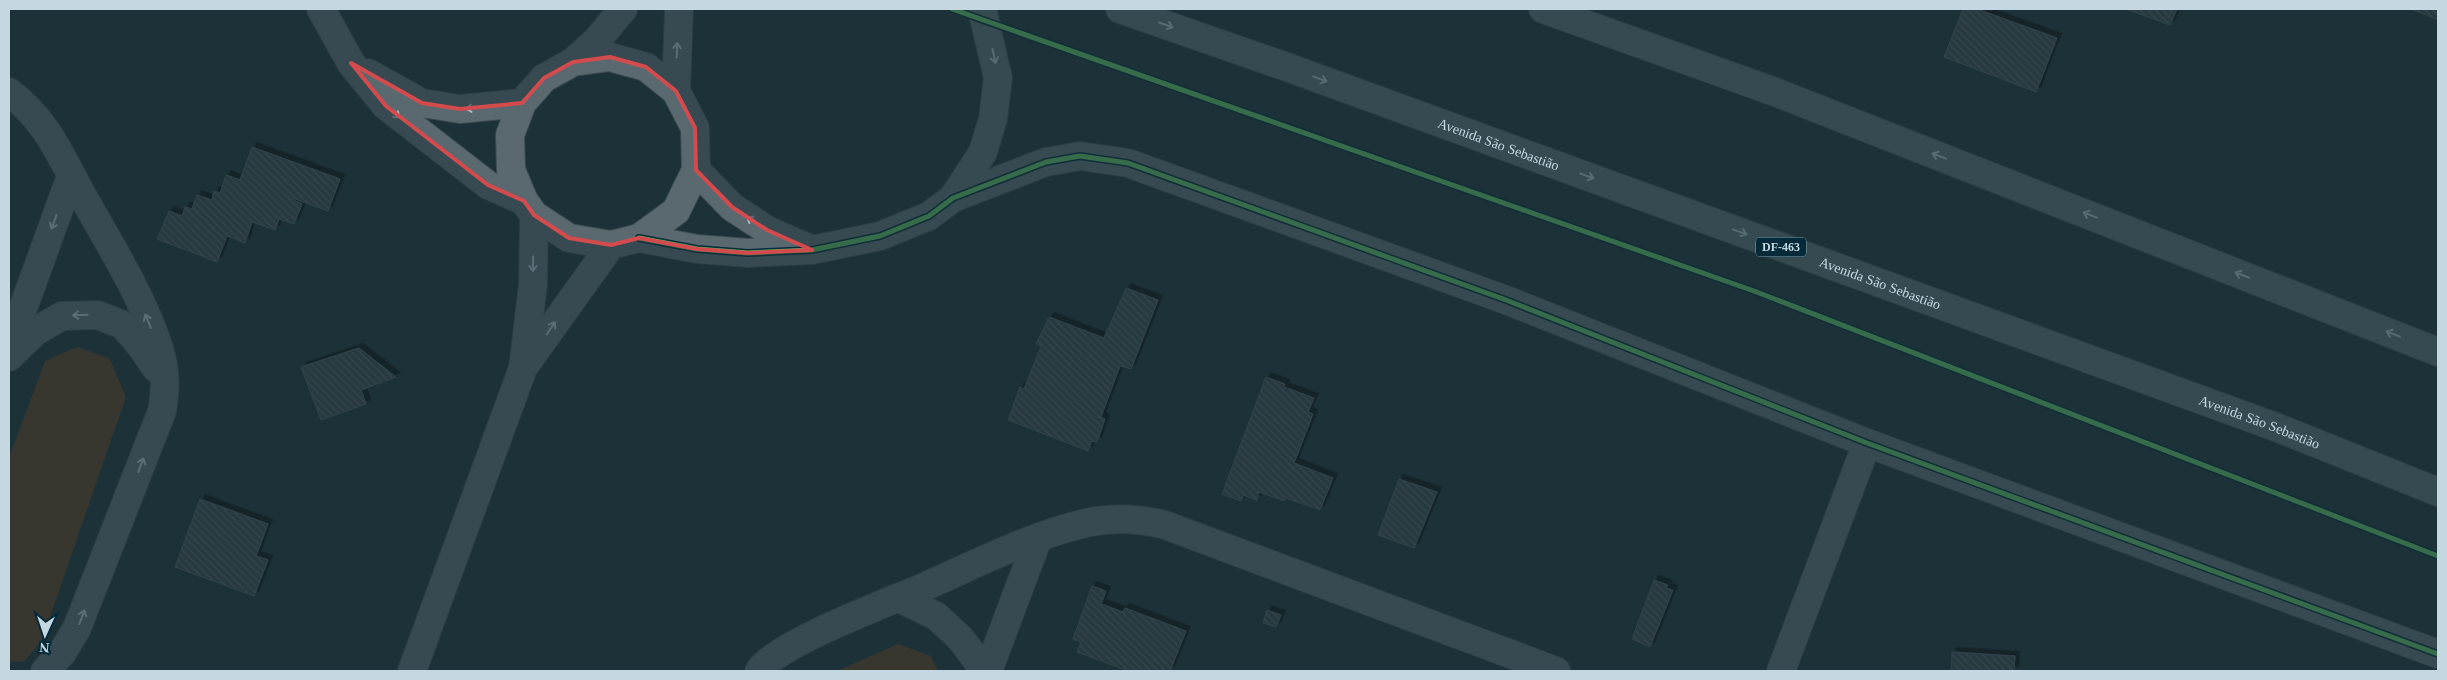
<svg xmlns="http://www.w3.org/2000/svg" width="2447" height="680" viewBox="0 0 2447 680" font-family="'Times New Roman',serif">
<defs>
<pattern id="building-back-hatch" width="6" height="6" patternUnits="userSpaceOnUse" patternTransform="scale(1.25)"><rect width="6" height="6" fill="#35454c"/><path d="M-1 5l2 2M0 0l6 6M5-1l2 2" fill="none" stroke="#515f66"/></pattern>
<filter id="shadow"><feDropShadow dx="4.5" dy="-4.5" stdDeviation="0" flood-color="#0009"/></filter>
</defs>
<rect width="100%" height="100%" fill="#1d3139"/>
<g fill="#573e26">
<polygon points="77,347 110,359 126,397 42,640 25,661 9,662 9,458 45,361"/>
<polygon points="898,644 931,656 938,671 837,671"/>
</g>
<g fill="url(#building-back-hatch)" stroke="#495960" filter="url(#shadow)">
<polygon points="1963,9 1977,9 2057,38 2036,92 1944,57"/>
<polygon points="2126,9 2177,9 2170,25"/>
<polygon points="2411,9 2438,9 2438,20"/>
<polygon points="252,147 340,179 328,211 287,196 287,197 302,204 294,224 279,219 275,230 252,222 245,243 227,236 217,262 157,239 169,211 182,216 185,207 192,209 197,195 212,200 214,191 220,193 226,175 240,180"/>
<polygon points="1126,288 1158,300 1131,369 1120,366 1101,417 1105,419 1097,442 1092,441 1088,451 1008,420 1020,387 1024,389 1041,346 1036,344 1049,317 1104,338"/>
<polygon points="359,348 396,377 361,390 366,404 321,420 301,367"/>
<polygon points="1266,377 1285,384 1284,387 1314,398 1308,412 1313,414 1294,463 1333,478 1320,510 1286,498 1284,501 1259,492 1257,500 1243,495 1241,501 1222,494"/>
<polygon points="1399,479 1437,492 1414,548 1378,535"/>
<polygon points="200,499 268,524 256,556 268,560 254,596 175,567"/>
<polygon points="1654,580 1668,585 1666,588 1673,590 1650,647 1632,639"/>
<polygon points="1092,586 1106,591 1101,604 1123,612 1125,608 1186,631 1170,671 1128,671 1077,652 1081,642 1073,639"/>
<polygon points="1267,610 1281,615 1276,627 1263,623"/>
<polygon points="1952,652 2015,656 2014,671 1951,671"/>
</g>
<g fill="none" stroke-linecap="round" stroke-linejoin="round">
<g stroke="#3c4b52" stroke-width="30">
<g id="minor">
<polyline points="321,9 351,63 386,106 488,185 524,201"/>
<polyline points="368,73 422,103 460,109 522,103"/>
<path d="M9,92C49,122 62,160 86,202C113,250 142,296 159,348C166,371 166,388 162,411L77,628L62,653L45,671"/>
<polyline points="9,347 71,176"/>
<polyline points="9,357 36,331 62,316 98,315 123,325 141,346 156,368"/>
<polyline points="899,598 936,616 960,638 985,671"/>
<path d="M759,671C778,643 889,602 924,587C976,564 1030,536 1086,523C1113,517 1138,518 1165,525L1556,671"/>
<polyline points="988,671 1038,538"/>
<polyline points="1781,671 1867,443"/>
</g>
</g>
<g stroke="#3c4b52" stroke-width="30">
<g id="tertiary">
<polyline points="573,62 597,40 623,9"/>
<polyline points="676,91 679,9"/>
<polyline points="696,170 732,207 767,230 806,247"/>
<polyline points="639,238 697,249 748,253 812,250 880,236 929,216 953,198 1046,162 1080,156 1128,163 1506,300 1867,443 2438,654"/>
<polyline points="523,368 611,245 639,238 676,211 696,170 695,128 676,91 646,67 610,57 573,62 544,78 522,103 510,135 511,170 524,201 534,215 569,238 611,245"/>
<polyline points="412,671 523,368 533,285 534,215"/>
</g>
</g>
<g stroke="#3c4b52" stroke-width="30">
<g id="primary">
<path id="s1" d="M1120,9L1284,66L2273,426L2438,492"/>
<polyline points="1543,9 1775,92 2438,352"/>
<polyline points="953,198 983,152 993,119 998,78 982,9"/>
</g>
</g>
<use href="#minor" stroke="#5a6970" stroke-width="28"/>
<use href="#tertiary" stroke="#5a6970" stroke-width="28"/>
<use href="#primary" stroke="#546870" stroke-width="28"/>
<g stroke="#052b3b" stroke-width="8">
<g id="cycleway">
<polyline points="952,9 1754,291 2438,556"/>
<polyline points="639,238 697,249 748,253 812,250 880,236 929,216 953,198 1046,162 1080,156 1128,163 1506,300 1867,443 2438,654"/>
</g>
</g>
<use href="#cycleway" stroke="#56b35d" stroke-width="5"/>
</g>
<defs><path id="oneway-shaft" d="M-6 0H5M1.5-3L5.5 0L1.5 3" fill="none" stroke-width="1.6" stroke-linecap="round" stroke-linejoin="round" transform="scale(1.25)"/></defs>
<g stroke="#9db1ba">
<use href="#oneway-shaft" transform="translate(1166 25) rotate(19)"/>
<use href="#oneway-shaft" transform="translate(994 56) rotate(78)"/>
<use href="#oneway-shaft" transform="translate(1320 79) rotate(20)"/>
<use href="#oneway-shaft" transform="translate(1939 156) rotate(-159)"/>
<use href="#oneway-shaft" transform="translate(1587 176) rotate(20)"/>
<use href="#oneway-shaft" transform="translate(2090 215) rotate(-159)"/>
<use href="#oneway-shaft" transform="translate(1740 232) rotate(20)"/>
<use href="#oneway-shaft" transform="translate(2242 275) rotate(-159)"/>
<use href="#oneway-shaft" transform="translate(2393 334) rotate(-159)"/>
</g>
<g stroke="#a5b7c0">
<use href="#oneway-shaft" transform="translate(677 50) rotate(-88)"/>
<use href="#oneway-shaft" transform="translate(473 108) rotate(174)"/>
<use href="#oneway-shaft" transform="translate(394 113) rotate(39)"/>
<use href="#oneway-shaft" transform="translate(753 221) rotate(-147)"/>
<use href="#oneway-shaft" transform="translate(54 222) rotate(110)"/>
<use href="#oneway-shaft" transform="translate(533 264) rotate(91)"/>
<use href="#oneway-shaft" transform="translate(80 315) rotate(178)"/>
<use href="#oneway-shaft" transform="translate(148 321) rotate(-112)"/>
<use href="#oneway-shaft" transform="translate(551 328) rotate(-56)"/>
<use href="#oneway-shaft" transform="translate(141 465) rotate(-69)"/>
<use href="#oneway-shaft" transform="translate(82 617) rotate(-69)"/>
</g>
<path d="M0 0H2447V680H0ZM610,57L646,67L676,91L695,128L696,170L732,207L767,230L812,250L748,253L697,249L639,238L611,245L569,238L534,215L524,201L488,185L386,106L351,63L422,103L460,109L522,103L544,78L573,62Z" fill="#1d3139" fill-opacity=".55" fill-rule="evenodd"/>
<path fill="none" stroke="#d34b4d" stroke-width="4" stroke-linejoin="round" d="M610,57L646,67L676,91L695,128L696,170L732,207L767,230L812,250L748,253L697,249L639,238L611,245L569,238L534,215L524,201L488,185L386,106L351,63L422,103L460,109L522,103L544,78L573,62Z"/>
<g text-anchor="middle" stroke-width="4" stroke-linejoin="round" paint-order="stroke">
<rect fill="#052b3b" stroke="#8ba4b0" stroke-width="1" x="1756" y="237.5" width="50" height="19" rx="4"/>
<g font-size="12" font-weight="bold" fill="#c5d8e2">
<text x="1781" y="251">DF-463</text>
</g>
<g font-size="14" fill="#c5d8e2" stroke="#052b3b">
<text dy="5" stroke="none"><textPath href="#s1" startOffset="402">Avenida São Sebastião</textPath></text>
<text dy="5" stroke="none"><textPath href="#s1" startOffset="808">Avenida São Sebastião</textPath></text>
<text dy="5" stroke="none"><textPath href="#s1" startOffset="1212">Avenida São Sebastião</textPath></text>
</g>
</g>
<rect width="2447" height="680" fill="none" stroke="#c5d8e2" stroke-width="20"/>
<g transform="translate(45 635) rotate(183)" stroke="#052b3b" stroke-width="4" paint-order="stroke">
<path d="M0-4L9 19L0 12L-9 19Z" fill="#c5d8e2"/>
<text y="-8" font-size="14" font-weight="bold" text-anchor="middle" fill="#c5d8e2">N</text>
</g>
</svg>
